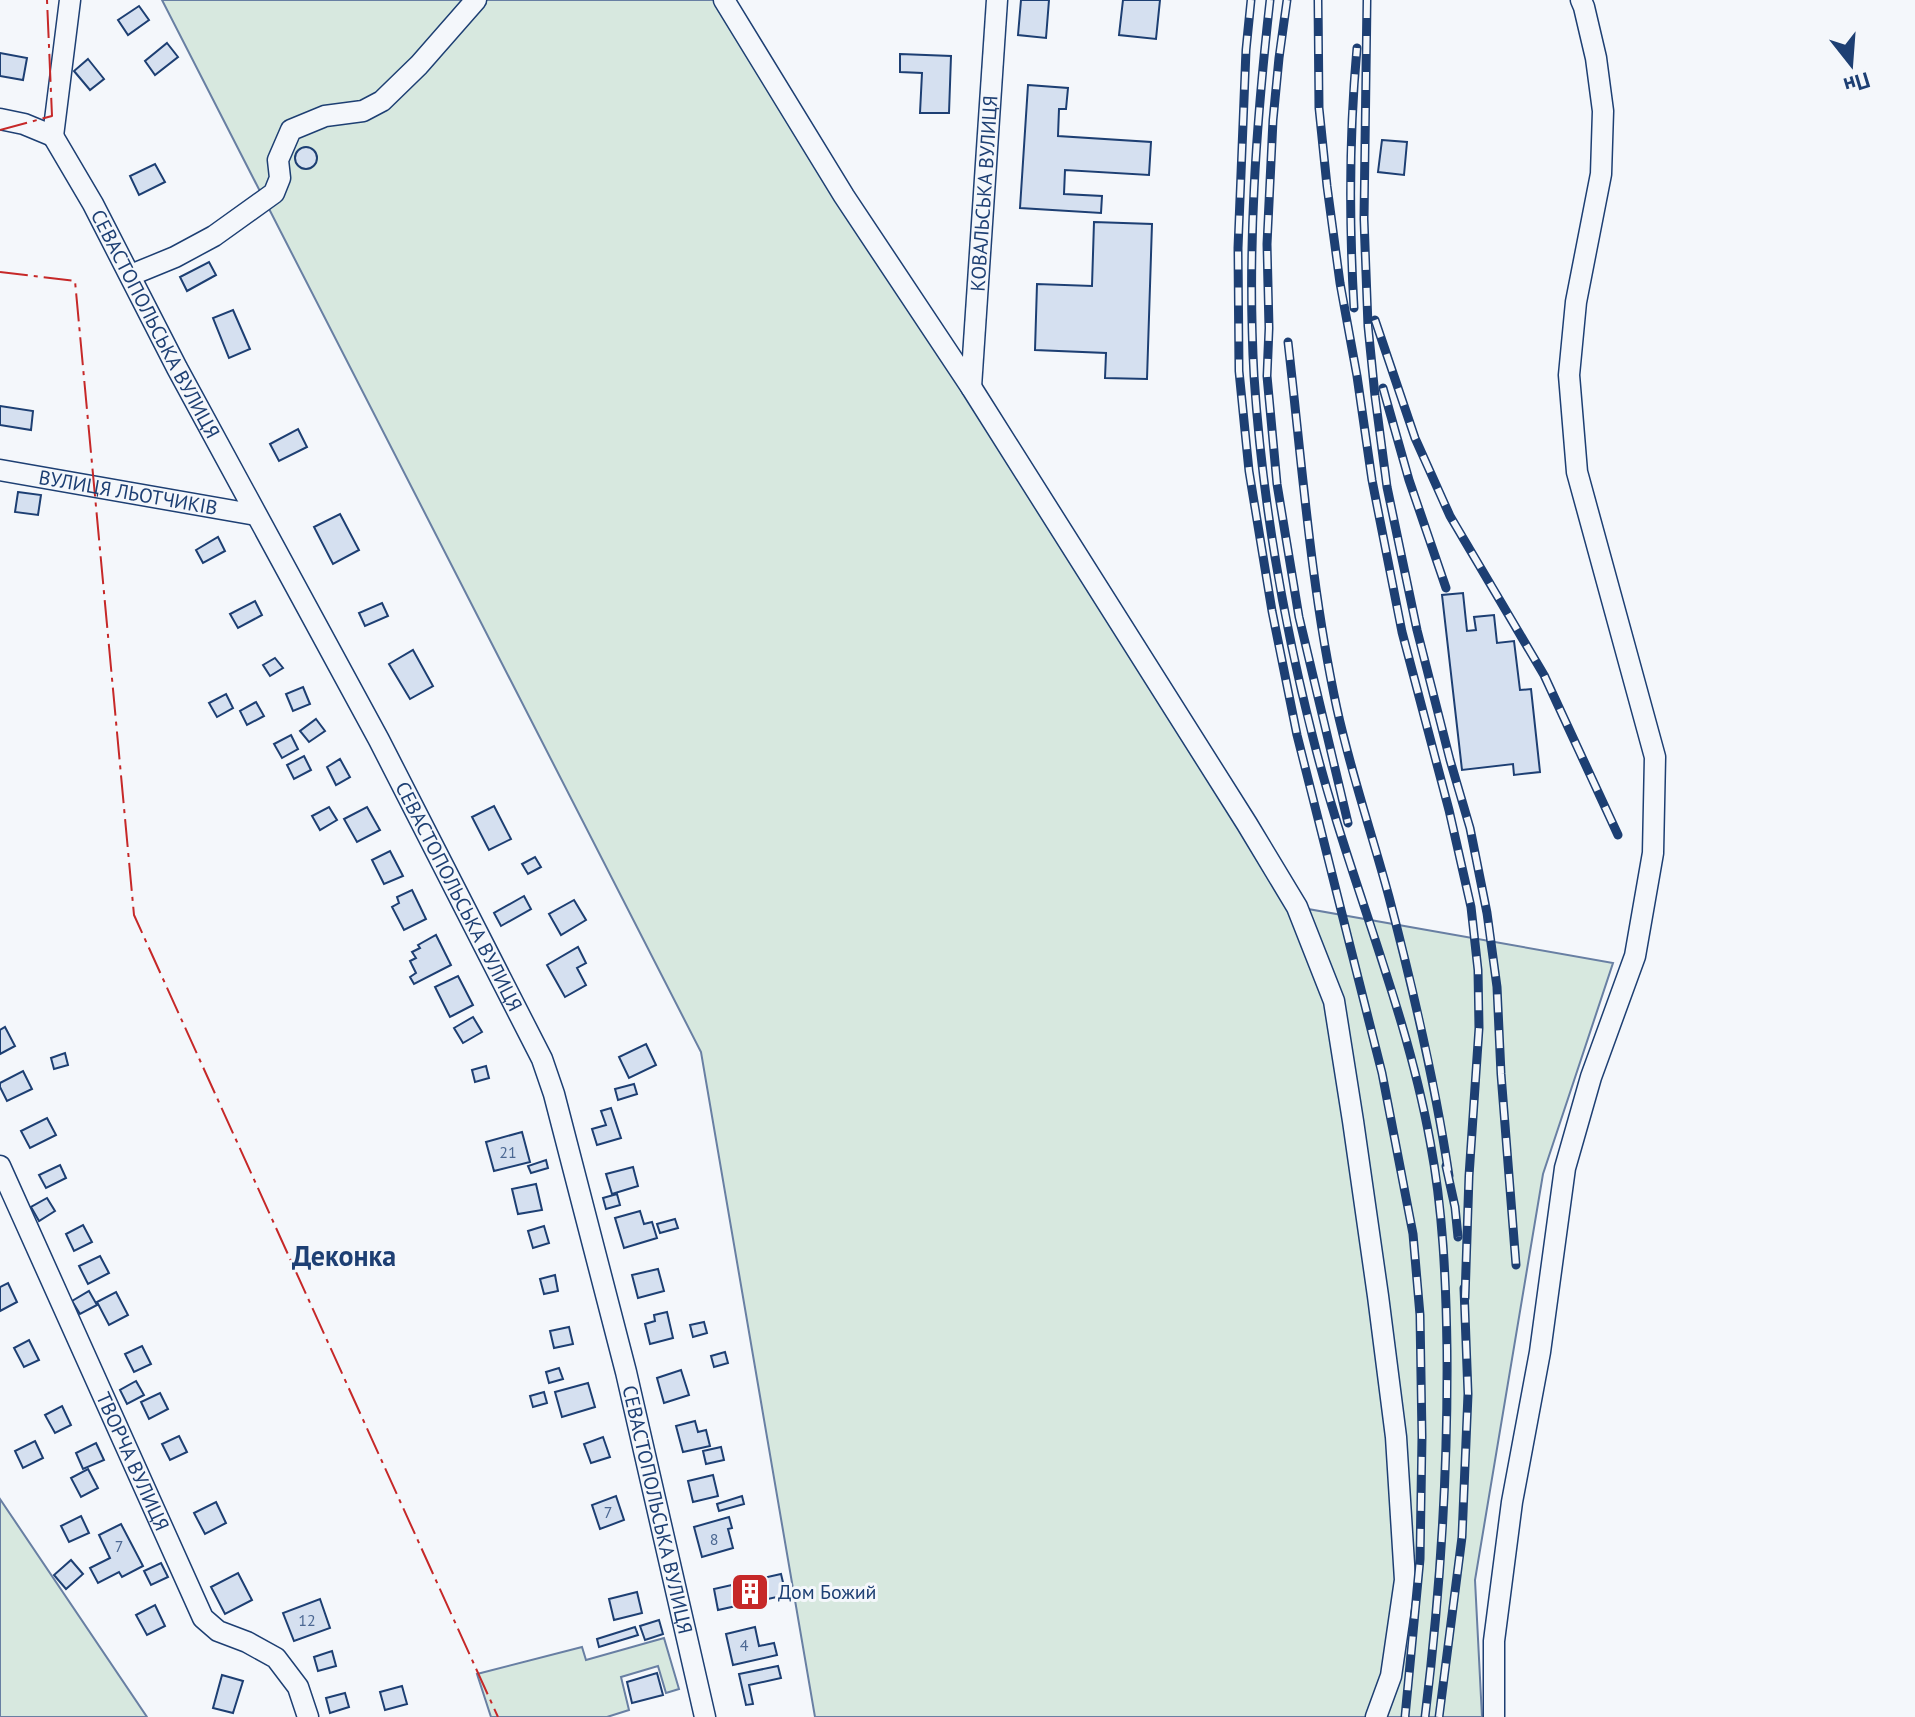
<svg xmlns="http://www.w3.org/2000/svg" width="1915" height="1717" viewBox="0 0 1915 1717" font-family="'PT Sans',sans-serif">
<rect width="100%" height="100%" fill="#f4f7fb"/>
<g fill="#d7e8df" stroke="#687fa3" stroke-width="2">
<polygon points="162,0 724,0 1297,907 1613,963 1543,1174 1475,1580 1482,1717 815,1717 701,1052"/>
<polygon points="0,1499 147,1717 0,1717"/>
<polygon points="664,1638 679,1689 666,1693 658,1666 621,1677 629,1710 607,1717 491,1717 477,1674 582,1647 586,1660"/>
</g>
<g fill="#d5e0f0" stroke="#1d3f73" stroke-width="2">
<polygon points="1021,0 1049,0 1046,38 1018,35"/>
<polygon points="1123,0 1160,0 1156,39 1119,35"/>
<polygon points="139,6 149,20 128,35 118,20"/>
<polygon points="167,43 178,57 155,75 145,61"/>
<polygon points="0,53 27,58 23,80 0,76"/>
<polygon points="900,54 951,56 949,113 920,113 922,73 900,72"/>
<polygon points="88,59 104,79 90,90 74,71"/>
<polygon points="1028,85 1068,88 1066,109 1059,109 1058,136 1151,142 1149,175 1065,170 1064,194 1102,196 1101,213 1020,208"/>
<polygon points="1382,140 1407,142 1404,175 1378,172"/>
<circle cx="306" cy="158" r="11"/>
<polygon points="155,164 165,182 139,195 130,176"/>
<polygon points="1094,222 1152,224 1147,379 1105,378 1106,353 1035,350 1037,284 1092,286"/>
<polygon points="209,262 216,275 187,291 180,277"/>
<polygon points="233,310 250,349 229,358 213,318"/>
<polygon points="0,406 33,411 31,430 0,425"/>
<polygon points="298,429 307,447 279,461 270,444"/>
<polygon points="18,492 41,495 38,515 15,512"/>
<polygon points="340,514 359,550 333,564 314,527"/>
<polygon points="218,537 225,551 203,563 196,550"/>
<polygon points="1463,593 1467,631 1476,630 1474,617 1494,615 1497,643 1514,641 1520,690 1531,689 1540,772 1514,775 1513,764 1462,770 1442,595"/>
<polygon points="255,601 262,615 238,628 230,614"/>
<polygon points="382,603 388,616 365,626 359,613"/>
<polygon points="413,650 433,686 410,699 389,664"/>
<polygon points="275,658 283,668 270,676 263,665"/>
<polygon points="303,687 310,704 293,711 286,694"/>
<polygon points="226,694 233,708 217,717 209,703"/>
<polygon points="256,702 264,716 247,725 240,711"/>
<polygon points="316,719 325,731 309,742 300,731"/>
<polygon points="291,735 298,749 282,758 274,744"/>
<polygon points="304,756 311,770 294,779 287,765"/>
<polygon points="340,759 350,777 336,785 327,767"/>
<polygon points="494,806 511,839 489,850 472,817"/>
<polygon points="329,807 337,820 320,830 312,816"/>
<polygon points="367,807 380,830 357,842 344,819"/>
<polygon points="390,851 403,876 384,884 372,860"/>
<polygon points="535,857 541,867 528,874 522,864"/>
<polygon points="412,890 426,919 404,930 392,907 399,903 397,897"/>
<polygon points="524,896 531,909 501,926 494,913"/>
<polygon points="574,900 586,920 561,935 549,914"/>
<polygon points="436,935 451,965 414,984 410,977 416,973 410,961 416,958 412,952 420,948 418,945"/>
<polygon points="578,947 586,963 577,968 586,985 565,997 547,965"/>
<polygon points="458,976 473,1005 450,1017 435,987"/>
<polygon points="473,1017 482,1032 463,1043 454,1028"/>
<polygon points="5,1027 15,1046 0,1054 0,1030"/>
<polygon points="646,1044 656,1065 629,1078 619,1057"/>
<polygon points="65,1053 68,1065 54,1069 51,1058"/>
<polygon points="486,1066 489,1078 475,1082 472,1070"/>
<polygon points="23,1071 32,1089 7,1101 0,1087 0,1083"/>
<polygon points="634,1084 637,1094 618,1100 615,1089"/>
<polygon points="611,1108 621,1138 597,1145 592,1129 606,1125 601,1111"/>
<polygon points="47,1118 56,1135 30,1148 21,1131"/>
<polygon points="522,1132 530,1162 494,1171 486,1142"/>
<polygon points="546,1160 548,1168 531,1173 528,1166"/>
<polygon points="60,1165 66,1178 46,1188 39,1175"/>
<polygon points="633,1167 638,1186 612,1194 606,1174"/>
<polygon points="536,1184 542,1210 518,1214 512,1189"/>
<polygon points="617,1194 620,1205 606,1209 603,1198"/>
<polygon points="47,1198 55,1211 39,1221 31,1207"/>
<polygon points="640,1211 644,1224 652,1222 657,1238 624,1248 615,1218"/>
<polygon points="675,1219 678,1228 660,1233 657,1224"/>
<polygon points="83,1225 92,1242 74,1251 66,1234"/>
<polygon points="544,1226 549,1243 533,1248 528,1231"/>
<polygon points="100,1256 109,1273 88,1284 79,1266"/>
<polygon points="658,1269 664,1291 638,1298 632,1275"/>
<polygon points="555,1275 558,1291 544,1294 540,1279"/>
<polygon points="8,1283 17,1302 0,1311 0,1287"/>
<polygon points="89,1291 97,1305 80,1314 72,1301"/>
<polygon points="116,1292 128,1315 109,1325 97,1302"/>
<polygon points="667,1312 673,1338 650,1344 645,1324 655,1321 654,1315"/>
<polygon points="704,1322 707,1333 693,1337 690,1325"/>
<polygon points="569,1327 573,1344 554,1348 550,1331"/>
<polygon points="29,1340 39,1360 24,1367 14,1348"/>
<polygon points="142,1346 151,1364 134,1372 125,1354"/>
<polygon points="725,1352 728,1363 714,1367 711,1356"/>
<polygon points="559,1368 563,1379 549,1383 546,1372"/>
<polygon points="681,1370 689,1395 664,1403 657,1378"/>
<polygon points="136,1381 144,1395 127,1404 120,1390"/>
<polygon points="588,1383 595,1407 562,1417 555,1392"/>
<polygon points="544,1392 547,1403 533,1407 530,1396"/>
<polygon points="160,1393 168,1409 149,1419 141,1402"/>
<polygon points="62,1406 71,1425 55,1433 45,1415"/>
<polygon points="695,1421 698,1432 706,1430 710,1446 683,1452 676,1426"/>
<polygon points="179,1436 187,1452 170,1460 162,1444"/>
<polygon points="603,1437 610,1457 591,1463 584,1444"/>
<polygon points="35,1441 43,1458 23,1468 15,1451"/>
<polygon points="96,1443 104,1460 83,1469 76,1453"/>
<polygon points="721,1447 724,1460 706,1464 703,1451"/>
<polygon points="88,1469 98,1488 81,1497 71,1478"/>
<polygon points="713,1475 718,1496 693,1502 688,1481"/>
<polygon points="616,1496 624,1520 600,1529 592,1505"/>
<polygon points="742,1496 744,1504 719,1511 717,1504"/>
<polygon points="216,1502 226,1523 205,1534 194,1513"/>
<polygon points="81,1516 89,1533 69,1542 61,1526"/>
<polygon points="729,1517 732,1528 728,1529 733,1548 702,1557 694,1527"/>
<polygon points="121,1524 143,1566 122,1577 119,1572 98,1583 90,1568 110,1558 99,1535"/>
<polygon points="71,1560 83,1574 66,1589 54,1575"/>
<polygon points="161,1563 168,1577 151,1585 144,1571"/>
<polygon points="238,1573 252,1600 225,1614 211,1587"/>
<polygon points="781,1574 786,1595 718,1610 714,1589"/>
<polygon points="637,1592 642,1613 614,1620 609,1599"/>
<polygon points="320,1599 330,1628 294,1641 283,1613"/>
<polygon points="155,1605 165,1626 147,1635 136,1615"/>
<polygon points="659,1620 663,1634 645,1640 640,1626"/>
<polygon points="635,1627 638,1635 599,1647 597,1639"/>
<polygon points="755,1627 759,1646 774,1643 777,1655 733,1665 726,1634"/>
<polygon points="332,1651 336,1666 318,1671 314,1657"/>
<polygon points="778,1666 781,1678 749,1685 753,1704 746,1705 739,1674"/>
<polygon points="657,1673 663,1695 632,1703 627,1682"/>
<polygon points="222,1675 243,1681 233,1713 213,1708"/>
<polygon points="402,1686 407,1704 385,1710 380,1692"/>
<polygon points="345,1693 349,1707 330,1713 326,1698"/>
</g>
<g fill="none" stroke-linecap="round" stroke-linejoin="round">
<g stroke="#1d3f73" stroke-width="23">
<g id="minor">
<polyline points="724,0 844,196 971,387 1247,824 1297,907 1334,1001 1353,1121 1378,1296 1396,1437 1405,1580 1391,1676 1376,1717"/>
<polyline points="0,119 24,124 53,136"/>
<path id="s1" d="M53,136L93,204L177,368L379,740L542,1059L554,1094L626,1372L705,1717"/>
<polyline points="53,136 70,0"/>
<polyline points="131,275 175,257 214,236 274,193 280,178 278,160 291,130 325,116 363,111 382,101 419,65 476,0"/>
<path id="s2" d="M971,387L997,0"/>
<path id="s3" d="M0,470L256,515"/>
<path id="s4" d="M0,1166L203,1618L218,1631L247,1642L276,1658L298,1687L308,1717"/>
<polyline points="1494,1717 1494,1641 1512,1502 1540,1352 1565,1168 1591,1077 1635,956 1653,853 1655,757 1577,472 1569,375 1576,302 1601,174 1603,111 1596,58 1584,7 1581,0"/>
</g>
</g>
<use href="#minor" stroke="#f4f7fb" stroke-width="20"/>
<g stroke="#1d3f73" stroke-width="9">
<g id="rail">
<polyline points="1251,0 1246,50 1238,248 1239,371 1249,471 1272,611 1297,735 1382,1073 1413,1234 1420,1315 1422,1437 1420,1559 1405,1717"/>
<path d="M1270,0C1256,125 1247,250 1254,376C1262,497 1283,620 1313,738C1347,874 1405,1003 1430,1141C1443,1210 1446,1280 1447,1350C1448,1473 1440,1595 1425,1717"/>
<polyline points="1287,0 1279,58 1273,120 1267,244 1269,328 1267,376 1277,484 1299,617 1348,823"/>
<polyline points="1318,0 1319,108 1327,186 1340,283 1357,376 1372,480 1402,632 1449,810 1471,907 1478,970 1479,1028 1469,1176 1465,1298"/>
<polyline points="1367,0 1364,219 1368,326 1375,396 1387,487 1417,630 1450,760 1470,828 1487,913 1497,987 1501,1074 1516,1265"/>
<path d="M1354,308C1349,221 1349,135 1357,48"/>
<polyline points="1375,320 1415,438 1450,516 1544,675 1618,835"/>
<path d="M1288,342C1302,464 1311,589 1337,709C1351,773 1372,834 1389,897C1413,989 1435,1082 1449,1176"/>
<polyline points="1383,388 1409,480 1446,588"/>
<polyline points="1446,1166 1455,1207 1458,1237"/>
<polyline points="1439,1717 1462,1537 1468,1394 1464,1288"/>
</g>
</g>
<use href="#rail" stroke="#f4f7fb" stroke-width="6" stroke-dasharray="18" stroke-linecap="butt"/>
<g stroke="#c62828" stroke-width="2" stroke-dasharray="28 6 4 6" stroke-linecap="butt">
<polyline points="0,130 52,116 47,0"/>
<polyline points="0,272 75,281 134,915 498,1717"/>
</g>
</g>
<defs>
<g id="building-square" transform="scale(2)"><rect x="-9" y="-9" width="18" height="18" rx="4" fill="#c62828" stroke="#f4f7fb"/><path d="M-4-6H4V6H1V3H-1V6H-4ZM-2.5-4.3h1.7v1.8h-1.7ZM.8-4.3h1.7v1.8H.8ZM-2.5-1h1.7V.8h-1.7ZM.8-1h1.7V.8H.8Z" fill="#fff"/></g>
</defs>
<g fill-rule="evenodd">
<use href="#building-square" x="750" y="1592"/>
</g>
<g text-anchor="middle" stroke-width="6" stroke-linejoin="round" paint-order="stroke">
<g font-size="16" fill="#4b6792">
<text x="508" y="1158">21</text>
<text x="608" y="1518">7</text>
<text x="714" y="1545">8</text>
<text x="119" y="1552">7</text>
<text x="307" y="1626">12</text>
<text x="744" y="1651">4</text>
</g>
<g font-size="20" fill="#1d3f73" stroke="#f4f7fb">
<text dy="7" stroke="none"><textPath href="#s2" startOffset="194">КОВАЛЬСЬКА ВУЛИЦЯ</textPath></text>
<text dy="7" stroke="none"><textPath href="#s1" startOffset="214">СЕВАСТОПОЛЬСЬКА ВУЛИЦЯ</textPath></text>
<text dy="7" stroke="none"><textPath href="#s3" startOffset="130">ВУЛИЦЯ ЛЬОТЧИКІВ</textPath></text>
<text dy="7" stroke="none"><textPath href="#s1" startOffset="862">СЕВАСТОПОЛЬСЬКА ВУЛИЦЯ</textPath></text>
<text dy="7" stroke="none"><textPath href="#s4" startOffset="324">ТВОРЧА ВУЛИЦЯ</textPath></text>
<text dy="7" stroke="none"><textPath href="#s1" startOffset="1510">СЕВАСТОПОЛЬСЬКА ВУЛИЦЯ</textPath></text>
</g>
<g font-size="20" fill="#1d3f73" stroke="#f4f7fb" text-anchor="start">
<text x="778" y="1599">Дом Божий</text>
</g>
<g font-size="28" font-weight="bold" fill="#1d3f73" stroke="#f4f7fb">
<text x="344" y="1266">Деконка</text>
</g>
</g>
<g transform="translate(1851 64) rotate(163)" stroke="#f4f7fb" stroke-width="6" paint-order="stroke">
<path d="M0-6L14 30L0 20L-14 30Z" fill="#1d3f73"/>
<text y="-12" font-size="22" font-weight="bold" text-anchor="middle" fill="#1d3f73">Пн</text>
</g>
</svg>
